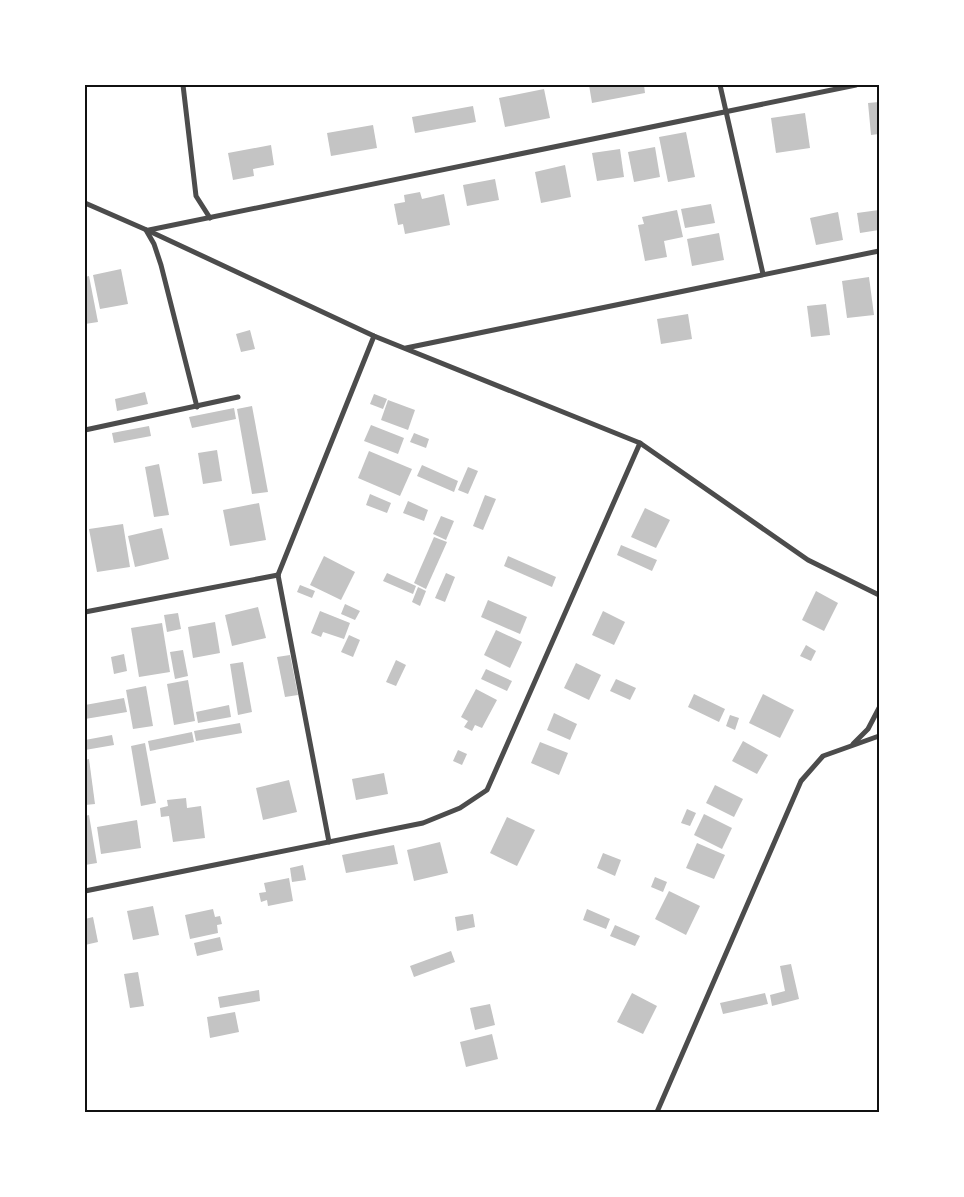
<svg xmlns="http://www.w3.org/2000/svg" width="964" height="1197" viewBox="0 0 964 1197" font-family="'Work Sans',sans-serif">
<rect width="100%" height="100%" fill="#fff"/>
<g fill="#c4c4c4">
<polygon points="589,85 644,85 645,93 592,103"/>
<polygon points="544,89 550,118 505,127 499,98"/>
<polygon points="879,102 879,134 871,135 868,103"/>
<polygon points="473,106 476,122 415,133 412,117"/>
<polygon points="805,113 810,148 776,153 771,118"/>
<polygon points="373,125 377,148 331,156 327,133"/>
<polygon points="686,132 695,177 668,182 659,137"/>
<polygon points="271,145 274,165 253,169 254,176 233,180 228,153"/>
<polygon points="655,147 660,177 634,182 628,152"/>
<polygon points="620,149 624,177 597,181 592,153"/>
<polygon points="565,165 571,197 541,203 535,172"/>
<polygon points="495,179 499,200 467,206 463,185"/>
<polygon points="420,192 422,199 444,194 450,225 405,234 403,224 398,225 394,204 405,202 404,195"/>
<polygon points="711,204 715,223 685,228 681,209"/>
<polygon points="677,210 683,237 664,241 667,257 645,261 638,225 644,224 642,217"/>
<polygon points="879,210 879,230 860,233 857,213"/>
<polygon points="838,212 843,240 816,245 810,218"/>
<polygon points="719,233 724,260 692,266 687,239"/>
<polygon points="121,269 128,304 100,309 93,275"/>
<polygon points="89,276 98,322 85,324 85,277"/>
<polygon points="869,277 874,315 847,318 842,281"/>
<polygon points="826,304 830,335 811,337 807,306"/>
<polygon points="688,314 692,339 661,344 657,319"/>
<polygon points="250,330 255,349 241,352 236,334"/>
<polygon points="145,392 148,404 117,411 115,399"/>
<polygon points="374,394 387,399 383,409 370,404"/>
<polygon points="388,400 415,410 408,430 381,420"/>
<polygon points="252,406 268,492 252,494 237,409"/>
<polygon points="234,408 236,419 192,428 189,417"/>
<polygon points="371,425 404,438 398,454 364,441"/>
<polygon points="149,426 151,436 114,443 112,433"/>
<polygon points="414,433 429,439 426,448 410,442"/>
<polygon points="217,450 222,481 203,484 198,453"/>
<polygon points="369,451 412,469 400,496 358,478"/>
<polygon points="159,464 169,515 154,517 145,467"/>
<polygon points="422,465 458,481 454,492 417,476"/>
<polygon points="468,467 478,471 468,494 458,490"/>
<polygon points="370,494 391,503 387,513 366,505"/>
<polygon points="485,495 496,499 483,530 473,526"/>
<polygon points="408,501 428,510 424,521 403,513"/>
<polygon points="259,503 266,540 230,546 223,510"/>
<polygon points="645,508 670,520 656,548 631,537"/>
<polygon points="441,516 454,521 446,540 433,534"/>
<polygon points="123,524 130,567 97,572 89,529"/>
<polygon points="162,528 169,559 135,567 128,536"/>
<polygon points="434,537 447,542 426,589 414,583"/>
<polygon points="621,545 657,560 652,571 617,555"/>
<polygon points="324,556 355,572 341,600 310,585"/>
<polygon points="508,556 556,577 552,587 504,566"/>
<polygon points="387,573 416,586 413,594 383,581"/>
<polygon points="446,573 455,577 445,602 435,598"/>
<polygon points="300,585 315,591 312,598 297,592"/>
<polygon points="418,587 426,591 420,606 412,602"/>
<polygon points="816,591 838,603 824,631 802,620"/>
<polygon points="488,600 527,617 520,634 481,617"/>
<polygon points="345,604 360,611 355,620 341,614"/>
<polygon points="258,607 266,638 232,646 225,615"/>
<polygon points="320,611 350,623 344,639 323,632 321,637 311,633"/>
<polygon points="603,611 625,622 614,645 592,635"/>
<polygon points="178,613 181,629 167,632 164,615"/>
<polygon points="215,622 220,653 193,658 188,627"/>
<polygon points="162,623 170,672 139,677 131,628"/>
<polygon points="496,630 522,642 510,668 484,655"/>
<polygon points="349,635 360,640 353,657 341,652"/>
<polygon points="806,645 816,651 811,661 800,656"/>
<polygon points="183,650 188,676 175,679 170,652"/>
<polygon points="124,654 127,671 114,674 111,657"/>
<polygon points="290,655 298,695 285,697 277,657"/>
<polygon points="396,660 406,665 396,686 386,682"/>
<polygon points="243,662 252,712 238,715 230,664"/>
<polygon points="576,663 601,675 589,700 564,688"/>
<polygon points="486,669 512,681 507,691 481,679"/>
<polygon points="616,679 636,688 630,700 610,691"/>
<polygon points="188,680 195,721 174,725 167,684"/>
<polygon points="146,686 153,726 133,729 126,690"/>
<polygon points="476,689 497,700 482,728 475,725 472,731 464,727 468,721 461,717"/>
<polygon points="694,694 725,709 719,722 688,707"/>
<polygon points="763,694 794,710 780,738 749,723"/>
<polygon points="124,698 127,712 85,719 85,705"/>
<polygon points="229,705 231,717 198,723 196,712"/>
<polygon points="554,713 577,724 570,740 547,730"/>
<polygon points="730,715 739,718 735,730 726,726"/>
<polygon points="240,723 242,733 196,741 194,731"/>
<polygon points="192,732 194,742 150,751 148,741"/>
<polygon points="112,735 114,745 85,750 85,740"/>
<polygon points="743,741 768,755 757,774 732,761"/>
<polygon points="540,742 568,753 559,775 531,763"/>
<polygon points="145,743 156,803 141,806 131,746"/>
<polygon points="458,750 467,754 462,765 453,761"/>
<polygon points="89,759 95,804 85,805 85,760"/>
<polygon points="384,773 388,794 356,800 352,779"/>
<polygon points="289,780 297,812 263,820 256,788"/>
<polygon points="715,785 743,799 734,817 706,803"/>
<polygon points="186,798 187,808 201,806 205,838 173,842 169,816 161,817 160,808 168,806 167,800"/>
<polygon points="687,809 696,813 690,826 681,823"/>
<polygon points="704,814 732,828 722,849 694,835"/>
<polygon points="89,815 97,863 85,865 85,816"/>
<polygon points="507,817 535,830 517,866 490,853"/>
<polygon points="137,820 141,848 101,854 97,827"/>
<polygon points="440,842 448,873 414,881 407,850"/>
<polygon points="697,843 725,855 714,879 686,868"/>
<polygon points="394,845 398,864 346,873 342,855"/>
<polygon points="603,853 621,860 615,876 597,868"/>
<polygon points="303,865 306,880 292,882 290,868"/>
<polygon points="655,877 667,882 663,892 651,887"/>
<polygon points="289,878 293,901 268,906 267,900 261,902 259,893 266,892 264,883"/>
<polygon points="669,891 700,906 686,935 655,919"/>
<polygon points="153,906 159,935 133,940 127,911"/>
<polygon points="213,909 215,917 220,916 222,924 217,925 218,933 190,939 185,915"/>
<polygon points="587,909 610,919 606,929 583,920"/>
<polygon points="473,914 475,927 457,931 455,917"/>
<polygon points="93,917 98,942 85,945 85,919"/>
<polygon points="615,925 640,936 635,946 610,936"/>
<polygon points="220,937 223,950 197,956 194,943"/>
<polygon points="451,951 455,962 414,977 410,966"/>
<polygon points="791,964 799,999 772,1006 770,995 785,991 780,966"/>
<polygon points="138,972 144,1006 130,1008 124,974"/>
<polygon points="259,990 260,1001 220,1008 218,997"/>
<polygon points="632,993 657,1006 643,1034 617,1022"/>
<polygon points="765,993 768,1004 723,1014 720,1003"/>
<polygon points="490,1004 495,1025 475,1030 470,1008"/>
<polygon points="235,1012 239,1032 210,1038 207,1017"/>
<polygon points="492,1034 498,1059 466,1067 460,1042"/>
</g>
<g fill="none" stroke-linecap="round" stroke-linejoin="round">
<g stroke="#4c4c4c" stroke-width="5">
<polyline points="183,85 196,196 210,218"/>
<polyline points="720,85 763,274"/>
<polyline points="85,203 149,231 374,336 640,443 808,560 879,595"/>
<polyline points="146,230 154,244 161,265 197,407"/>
<polyline points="149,230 856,85"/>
<polyline points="406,348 879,251"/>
<polyline points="85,430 238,397"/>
<polyline points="278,575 329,842"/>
<polyline points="278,575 374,336"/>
<polyline points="85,612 278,575"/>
<polyline points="853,744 868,729 879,708"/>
<polyline points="85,891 423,823 460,808 487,790 640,443"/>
<polyline points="657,1112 801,781 823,756 879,736"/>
</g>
</g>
<rect width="964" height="1197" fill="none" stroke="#ffffff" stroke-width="172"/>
<rect x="86" y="86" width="792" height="1025" fill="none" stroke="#111" stroke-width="2"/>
</svg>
